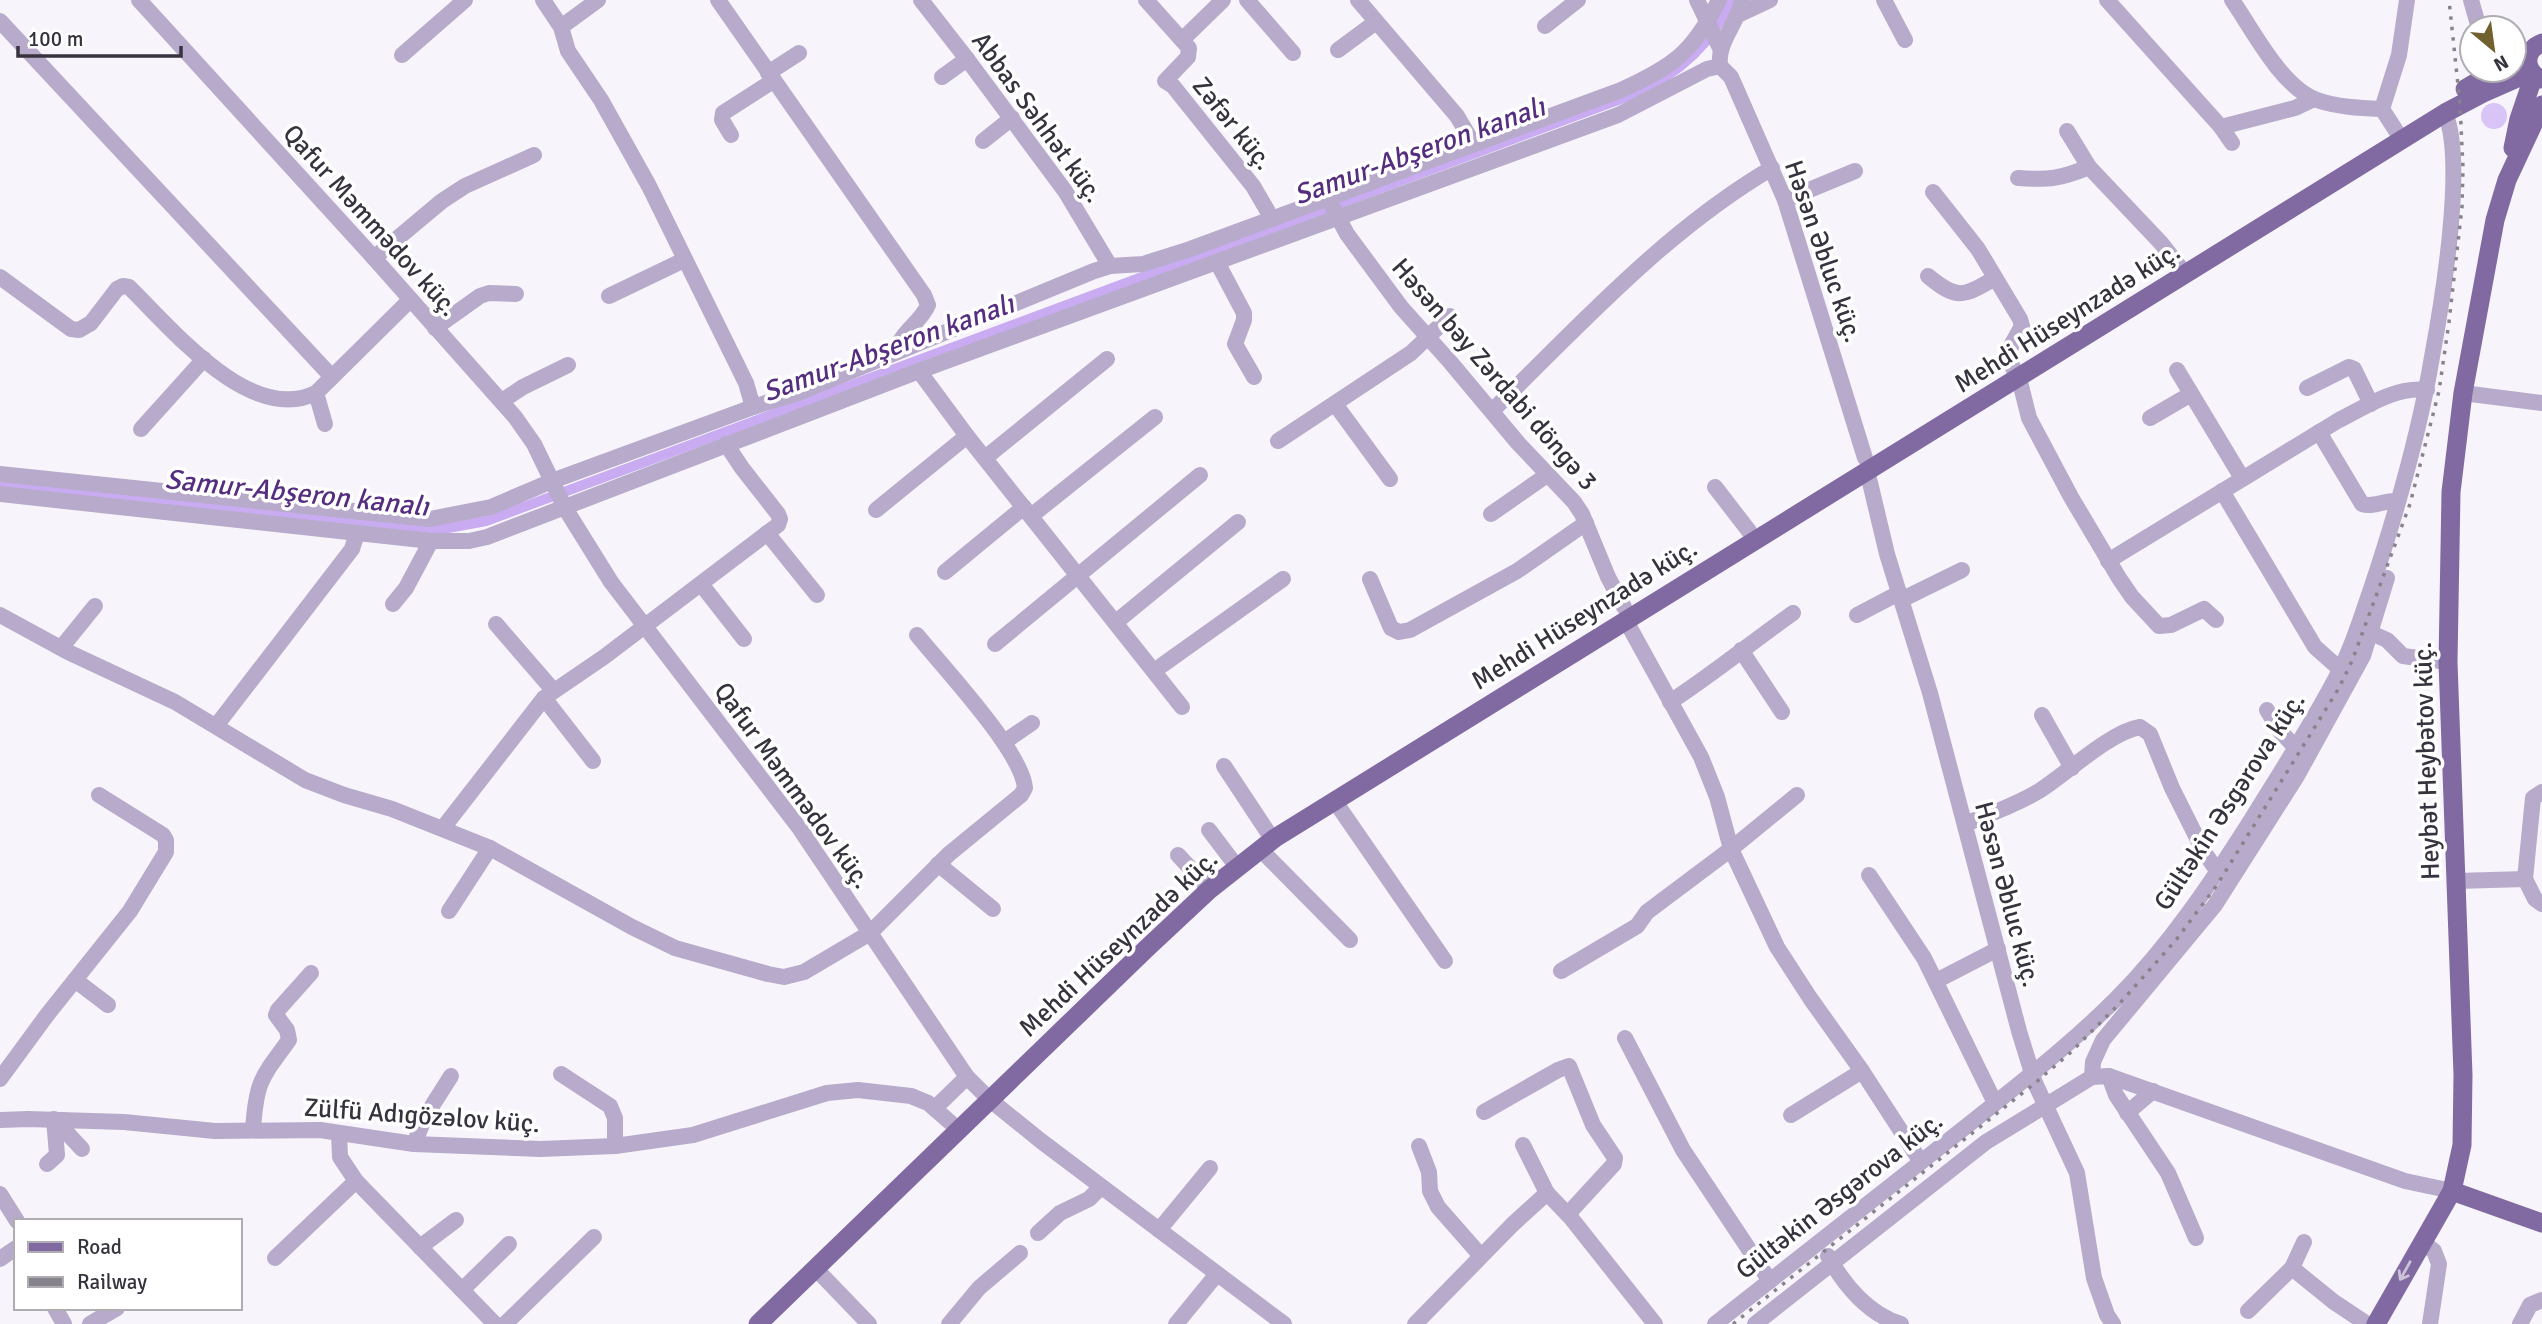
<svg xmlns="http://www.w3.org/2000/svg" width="2542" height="1324" viewBox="0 0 2542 1324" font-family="Signika,sans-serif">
<rect width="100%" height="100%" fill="#f7f5fb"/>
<circle fill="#d8c4f6" cx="2494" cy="116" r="13"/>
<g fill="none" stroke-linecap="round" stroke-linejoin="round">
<path stroke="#c9abf2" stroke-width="10" d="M0,483L437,530L486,521L1634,94C1678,74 1712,45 1731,0"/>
<g stroke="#b7aaca" stroke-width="16">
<polyline points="139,0 374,258 515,417 534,444 565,508 611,582 800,829 967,1077 989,1099 1041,1141 1284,1324"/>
<polyline points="543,0 561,27 568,51 601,100 649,186 746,383 753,407"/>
<path d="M718,0L924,295L928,305C920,324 899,332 897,352"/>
<polyline points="921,0 967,59 1065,191 1110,266"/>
<polyline points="1146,0 1189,48 1188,57 1165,81 1173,86 1253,186 1271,217"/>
<polyline points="1247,0 1293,53"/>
<polyline points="1358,0 1457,116 1473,143"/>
<polyline points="1697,0 1720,48"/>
<polyline points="1884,0 1905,40"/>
<polyline points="2107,0 2221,127 2232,143"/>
<path d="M2232,0C2253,30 2281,87 2317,100C2337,107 2360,108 2382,109"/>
<polyline points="2471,0 2479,28"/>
<polyline points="1740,14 1770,0"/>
<polyline points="0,21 332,377"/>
<polyline points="1545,26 1578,0"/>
<polyline points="561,27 598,0"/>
<polyline points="1182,40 1223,0"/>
<polyline points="1338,50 1376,22"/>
<polyline points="402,55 465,0"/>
<polyline points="1720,66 1731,77 1785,200 1865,458"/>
<path d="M1720,66C1717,41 1738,24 1742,0"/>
<polyline points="768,73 799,53"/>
<polyline points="942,77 967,59"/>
<polyline points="2221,127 2295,108 2314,99"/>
<polyline points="2067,131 2089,167"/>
<polyline points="731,135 722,120 723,113 773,81"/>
<polyline points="2402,140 2382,109 2399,55 2407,0"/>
<polyline points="983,141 1012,118"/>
<path d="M2018,178C2049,180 2060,179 2089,167L2161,243L2179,266"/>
<polyline points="1933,192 1978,249 2020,319 2022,326 2012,344 2008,356 2021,386 2029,418 2071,497 2119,578 2132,597 2159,626 2171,625 2204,609 2216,620"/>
<polyline points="1785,200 1855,171"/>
<polyline points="1333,208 1347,234 1401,307 1451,363 1518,443 1574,502 1582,514 1608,577 1624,607"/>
<polyline points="374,258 442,201 465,186 534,155"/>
<polyline points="1217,262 1244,313 1244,320 1235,344 1254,377"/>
<path d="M1928,276C1958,301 1964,296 1995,278"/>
<path d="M0,277L71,329L79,330L91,323L117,289L123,286L129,287C172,329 250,425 316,393L410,300"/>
<polyline points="609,296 684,260"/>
<polyline points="435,328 480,296 489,293 516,294"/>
<polyline points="2177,370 2242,478"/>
<polyline points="919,371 967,436 1182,707"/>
<polyline points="2307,388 2349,367 2354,369 2371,404"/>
<polyline points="316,393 325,424"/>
<polyline points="2463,393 2542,403"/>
<polyline points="502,401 523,387 568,365"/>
<polyline points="1335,404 1390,479"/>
<path d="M1492,411C1580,325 1665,231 1772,168"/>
<polyline points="2150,418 2191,394"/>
<polyline points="141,429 204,359"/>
<path d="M2319,432L2362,504C2373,508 2385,500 2397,501"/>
<polyline points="1278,441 1411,353 1450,316"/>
<polyline points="985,458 1107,359"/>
<polyline points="1867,470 1887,554 1930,693 2019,1031 2035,1083 2077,1173 2094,1278 2107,1315 2113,1324"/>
<path d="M0,474L430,519L491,507L552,481L753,407L798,393L1094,271L1110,266L1143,264L1190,249L1621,90C1674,66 1693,52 1719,0"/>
<polyline points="1715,487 1749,531"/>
<polyline points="2222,491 2315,647 2341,670"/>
<polyline points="0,494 431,541 469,541 487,537 919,371 1618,115 1707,69 1720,66"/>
<polyline points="876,510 967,436"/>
<polyline points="1491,514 1547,475"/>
<polyline points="1031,516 1155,417"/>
<polyline points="767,533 817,595"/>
<path d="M2108,561L2339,420C2365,407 2396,386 2427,390"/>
<polyline points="945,572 1024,507"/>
<polyline points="1370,579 1391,628 1399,632 1410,630 1517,571 1586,523"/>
<polyline points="701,584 744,639"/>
<polyline points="1901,600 1962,570"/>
<polyline points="393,604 406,588 431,541"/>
<path d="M0,615L68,652L175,702L305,780L344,795L392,809L490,848L632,927L675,948L768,974L784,977L804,972L870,933L949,854L1021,795L1025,788C1022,751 943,667 917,635"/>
<polyline points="1857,615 1899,593"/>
<polyline points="1625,619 1701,757 1717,797 1731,849 1777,947 1810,998 1862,1071 1921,1162"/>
<polyline points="1116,622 1238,522"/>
<polyline points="496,624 553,690"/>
<polyline points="2371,633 2387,640 2403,656 2448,662"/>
<polyline points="995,644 1200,475"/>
<polyline points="61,648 95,606"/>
<polyline points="1741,650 1782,712"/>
<polyline points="1161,666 1283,579"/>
<polyline points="544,698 593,761"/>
<path d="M1670,702C1713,674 1752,642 1793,613"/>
<polyline points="2267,710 2279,730 2295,747"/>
<polyline points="2042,715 2072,768"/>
<polyline points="216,726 352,549 357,533"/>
<polyline points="1004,742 1032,723"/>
<polyline points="1224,766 1267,831"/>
<polyline points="1334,800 1445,961"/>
<path d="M1965,824C1990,814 2016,805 2039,791C2066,774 2110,732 2140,727L2150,734L2172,788L2204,852L2218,872"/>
<polyline points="443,828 544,698 604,657 778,525 780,519 778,514 742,468 726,444"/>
<polyline points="1209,830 1231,859"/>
<polyline points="1260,849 1350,940"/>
<polyline points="1178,855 1203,882"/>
<polyline points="938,864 993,909"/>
<polyline points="1869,875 1924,958 1995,1103"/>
<polyline points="2525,879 2533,798 2542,792"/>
<polyline points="2456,881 2525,879 2535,899 2542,904"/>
<polyline points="449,911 490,848"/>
<polyline points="1561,971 1637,926 1647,912 1731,849 1797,795"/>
<polyline points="75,980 108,1005"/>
<polyline points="1936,981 1998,949"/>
<polyline points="1625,1038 1683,1150 1770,1281"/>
<polyline points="561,1074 610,1106 615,1118 615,1146"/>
<polyline points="2109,1076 2116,1095 2168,1173 2196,1238"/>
<polyline points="2092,1077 2093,1062 2103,1040 2215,905 2297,776 2363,656 2387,578"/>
<polyline points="0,1079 47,1015 130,911 166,852 166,840 163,835 99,795"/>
<polyline points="935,1108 967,1077"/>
<polyline points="1484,1112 1558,1070 1569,1066 1593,1125 1615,1158 1614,1164 1568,1214"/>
<polyline points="2127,1113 2153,1091"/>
<polyline points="1791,1115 1862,1071"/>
<polyline points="0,1120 28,1119 124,1122 215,1131 320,1130 414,1144 541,1149 615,1146 693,1135 827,1093 858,1090 911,1096 928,1103 951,1123"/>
<polyline points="63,1120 68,1134 82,1149"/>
<path d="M253,1130C256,1082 261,1078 289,1040L287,1030L276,1015L278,1010L311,973"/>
<polyline points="339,1133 340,1157 356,1181 495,1324"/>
<polyline points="414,1144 425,1117 451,1076"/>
<polyline points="1523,1145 1547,1193 1571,1218 1655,1324"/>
<polyline points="1419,1146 1429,1172 1430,1191 1438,1207 1481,1256"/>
<polyline points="47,1164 57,1155 54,1119"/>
<polyline points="0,1194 17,1221"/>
<polyline points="1159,1230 1210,1168"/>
<polyline points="1038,1233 1060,1213 1089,1199 1101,1187"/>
<polyline points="2422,1242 2434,1251 2439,1264 2430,1324"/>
<polyline points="420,1247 456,1220"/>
<path d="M1828,1256C1844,1285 1869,1315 1901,1324"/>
<polyline points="275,1258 356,1181"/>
<polyline points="0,1259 16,1248"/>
<polyline points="815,1268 869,1324"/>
<polyline points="2292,1268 2334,1302 2367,1324"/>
<polyline points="462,1290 509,1244"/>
<polyline points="55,1308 64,1324"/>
<polyline points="2248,1311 2292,1268 2304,1242"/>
<polyline points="90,1324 117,1308"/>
<polyline points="505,1324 594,1237"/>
<polyline points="949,1324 979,1288 1020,1253"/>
<polyline points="1176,1324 1217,1274"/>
<polyline points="1415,1324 1512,1225 1547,1193"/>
<path d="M1715,1324C1799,1257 1884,1192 1968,1125C2019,1084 2070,1045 2116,999C2169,946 2211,883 2251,820C2281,771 2313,723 2339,672C2353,646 2361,617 2371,589C2396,514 2419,435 2432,357C2442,303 2466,161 2445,113"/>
<polyline points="1755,1324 1986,1142 2092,1077 2109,1076 2405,1181 2452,1191"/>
<polyline points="2520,1324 2530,1305 2542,1300"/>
</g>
<g stroke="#816aa1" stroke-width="19">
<path d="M2540,79C2523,69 2524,50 2542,43"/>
<polyline points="2465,89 2497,70"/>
<polyline points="2513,148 2519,119 2534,75"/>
<polyline points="2452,1191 2542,1223"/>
<polyline points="758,1324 1146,949 1209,890 1275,838 2445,113 2483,93 2531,72"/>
<polyline points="2376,1324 2452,1191 2462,1145 2463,1075 2448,662 2451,492 2463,393 2495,220 2507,180 2542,105"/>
</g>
<polyline stroke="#86838c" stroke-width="3.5" stroke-dasharray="3.5 7" stroke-linecap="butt" points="1733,1324 2035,1083 2070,1053 2121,1002 2176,940 2217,885 2339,688 2352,661 2410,504 2439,391 2449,322 2462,207 2463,168 2460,104 2449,0"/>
</g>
<defs><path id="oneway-shaft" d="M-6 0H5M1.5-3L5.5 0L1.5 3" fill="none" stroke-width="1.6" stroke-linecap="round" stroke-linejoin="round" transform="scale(1.75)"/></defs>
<use stroke="#cdc3d9" href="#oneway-shaft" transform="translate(2405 1271) rotate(119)"/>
<g text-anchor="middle" stroke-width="7" stroke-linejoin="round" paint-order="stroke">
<g font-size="26" fill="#37333e" stroke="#fff">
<text transform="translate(1038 117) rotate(54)" y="9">Abbas Səhhət küç.</text>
<text transform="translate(1233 123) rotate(51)" y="9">Zəfər küç.</text>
<text transform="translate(371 220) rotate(48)" y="9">Qafur Məmmədov küç.</text>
<text transform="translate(1824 251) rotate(71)" y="9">Həsən Əbluc küç.</text>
<text transform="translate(2067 317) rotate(-32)" y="9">Mehdi Hüseynzadə küç.</text>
<text transform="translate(1495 374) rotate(49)" y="9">Həsən bəy Zərdabi döngə 3</text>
<text transform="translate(1584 614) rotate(-32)" y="9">Mehdi Hüseynzadə küç.</text>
<text transform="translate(2426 761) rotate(-92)" y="9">Heybət Heybətov küç.</text>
<text transform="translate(793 785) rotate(54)" y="9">Qafur Məmmədov küç.</text>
<text transform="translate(2229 801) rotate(-57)" y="9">Gültəkin Əsgərova küç.</text>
<text transform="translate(2008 894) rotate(75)" y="9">Həsən Əbluc küç.</text>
<text transform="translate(1118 943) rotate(-43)" y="9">Mehdi Hüseynzadə küç.</text>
<text transform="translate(422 1115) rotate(4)" y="9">Zülfü Adıgözəlov küç.</text>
<text transform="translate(1839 1195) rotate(-38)" y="9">Gültəkin Əsgərova küç.</text>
</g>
<g font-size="28" font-style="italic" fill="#562e7f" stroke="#fff">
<text transform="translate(1419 150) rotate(-20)" y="10">Samur-Abşeron kanalı</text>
<text transform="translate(888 347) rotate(-20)" y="10">Samur-Abşeron kanalı</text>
<text transform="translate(297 492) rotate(6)" y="10">Samur-Abşeron kanalı</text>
</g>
</g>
<rect x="14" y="1219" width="228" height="91" fill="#ffffff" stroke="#afadb2" stroke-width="2"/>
<rect x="28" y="1242" width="35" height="10" fill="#816aa1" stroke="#afadb2" stroke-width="2"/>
<text x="77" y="1254" font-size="21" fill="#37333e">Road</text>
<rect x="28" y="1277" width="35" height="10" fill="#86838c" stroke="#afadb2" stroke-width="2"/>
<text x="77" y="1289" font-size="21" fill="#37333e">Railway</text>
<g transform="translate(2493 49) rotate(151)"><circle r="33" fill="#ffffff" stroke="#afadb2" stroke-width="2"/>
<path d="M0-5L12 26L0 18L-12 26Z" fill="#70612f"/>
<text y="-10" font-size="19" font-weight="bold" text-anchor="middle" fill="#37333e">N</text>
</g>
<path d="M18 46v10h163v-10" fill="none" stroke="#37333e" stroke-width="3.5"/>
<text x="28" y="46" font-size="21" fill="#37333e" stroke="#ffffff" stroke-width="5" paint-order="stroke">100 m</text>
</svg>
